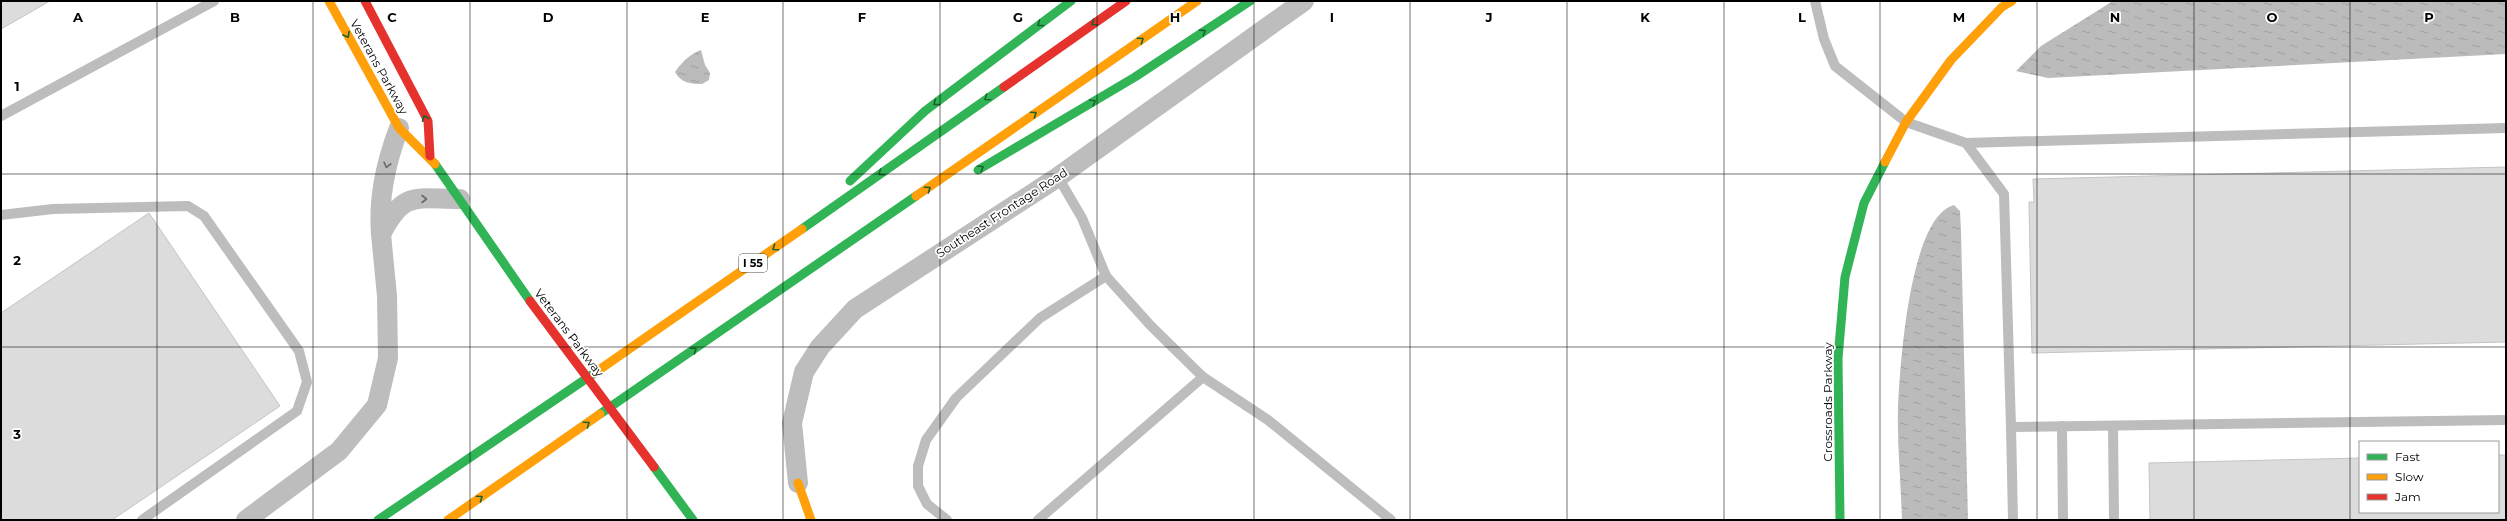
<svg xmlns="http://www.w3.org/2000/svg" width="2507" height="521" viewBox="0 0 2507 521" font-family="Montserrat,sans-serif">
<defs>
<pattern id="water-ripples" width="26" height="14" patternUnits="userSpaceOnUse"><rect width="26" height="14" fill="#bbb"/><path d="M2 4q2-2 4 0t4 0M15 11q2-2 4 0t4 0" fill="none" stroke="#9f9f9f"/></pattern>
</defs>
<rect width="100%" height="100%" fill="#fff"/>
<g fill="url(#water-ripples)">
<polygon points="2113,1 2506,1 2506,54 2048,78 2016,71 2041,46"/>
<path d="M701,50L705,65L710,73L709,80L702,84C691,84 681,83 675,72C681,63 691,53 701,50Z"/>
<path d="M1954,205L1960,211L1961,231L1968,520H1902C1901,483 1897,445 1898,408C1900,367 1909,217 1954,205Z"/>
</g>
<g fill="#dcdcdc" stroke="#c4c4c4">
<polygon points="1,1 50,1 1,29"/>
<polygon points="2506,167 2506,342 2032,353 2029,202 2034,202 2033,179"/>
<polygon points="149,213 280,406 112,520 1,520 1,313"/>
<polygon points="2498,455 2506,455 2506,520 2150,520 2149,463 2360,458 2360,512 2498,512"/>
</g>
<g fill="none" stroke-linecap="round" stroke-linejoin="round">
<g stroke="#bdbdbd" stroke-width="10">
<polyline points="1815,1 1824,39 1835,66 1906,122 1966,143 2506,128"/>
<polyline points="1,116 214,1"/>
<polyline points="1966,143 2004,194 2011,427 2506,420"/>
<polyline points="1058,177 1082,218 1106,276 1151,326 1203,377 1268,420 1391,520"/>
<polyline points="1,215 53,209 188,206 204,216 299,351 307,382 297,411 142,520"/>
<polyline points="2062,426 2063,520"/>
<polyline points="2113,426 2114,520"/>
<polyline points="2011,427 2013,520"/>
<polyline points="947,520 927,504 918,486 918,466 926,440 956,398 1040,318 1106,276"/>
<polyline points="1038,520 1203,377"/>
</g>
<g stroke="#bdbdbd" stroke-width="20">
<path d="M399,128C386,162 378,197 381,234C404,190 415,199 460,199"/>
<polyline points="798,483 792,423 804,372 820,347 855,309 1058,177 1304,1"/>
<polyline points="246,520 339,451 377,405 388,358 387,296 381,234"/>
</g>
<g stroke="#30b455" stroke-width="9">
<polyline points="435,164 530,301"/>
<polyline points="978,170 1135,77 1250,1"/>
<polyline points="850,181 925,111 1071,1"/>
<polyline points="802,229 1004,87"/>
<polyline points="600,414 916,196"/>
<polyline points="654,467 693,520"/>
<polyline points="378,520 596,372"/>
<polyline points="1840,520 1838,358 1845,277 1864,203 1885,162"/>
</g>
<g stroke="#ff9f0a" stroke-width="9">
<polyline points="329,1 399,128 435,164"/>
<polyline points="1885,162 1906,122 1951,60 2002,7 2012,1"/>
<polyline points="916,196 1197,1"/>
<polyline points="596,372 802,229"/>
<polyline points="798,483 811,520"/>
<polyline points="448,520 600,414"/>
</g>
<g stroke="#e5322d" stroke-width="9">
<polyline points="365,1 428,121 430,156"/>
<polyline points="1004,87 1126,1"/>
</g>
<polyline stroke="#e5322d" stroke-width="9" points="530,301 654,467"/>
</g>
<defs><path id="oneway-chevron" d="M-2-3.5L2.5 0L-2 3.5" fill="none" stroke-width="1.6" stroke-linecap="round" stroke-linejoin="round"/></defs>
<g stroke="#1a632f">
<use href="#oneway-chevron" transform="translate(1094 23) rotate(145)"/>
<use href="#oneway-chevron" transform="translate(1040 24) rotate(143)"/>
<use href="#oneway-chevron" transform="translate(1203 32) rotate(-33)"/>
<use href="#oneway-chevron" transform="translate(347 35) rotate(61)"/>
<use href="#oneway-chevron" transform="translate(1141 40) rotate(-35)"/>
<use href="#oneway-chevron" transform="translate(987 98) rotate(145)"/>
<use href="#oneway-chevron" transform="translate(1093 102) rotate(-31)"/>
<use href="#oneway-chevron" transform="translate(936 103) rotate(143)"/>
<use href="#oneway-chevron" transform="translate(1034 114) rotate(-35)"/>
<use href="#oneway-chevron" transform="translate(425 118) rotate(-113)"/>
<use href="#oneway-chevron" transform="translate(981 168) rotate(-31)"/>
<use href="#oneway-chevron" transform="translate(881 173) rotate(145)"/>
<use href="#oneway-chevron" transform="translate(928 189) rotate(-35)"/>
<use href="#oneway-chevron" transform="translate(775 248) rotate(145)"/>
<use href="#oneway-chevron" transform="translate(694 350) rotate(-35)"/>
<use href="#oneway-chevron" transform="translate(587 424) rotate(-35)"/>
<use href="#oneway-chevron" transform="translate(480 498) rotate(-35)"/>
</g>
<g stroke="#686868">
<use href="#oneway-chevron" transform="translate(387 165) rotate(104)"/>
<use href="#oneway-chevron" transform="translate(424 199)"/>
</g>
<path fill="none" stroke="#000" stroke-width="1" stroke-opacity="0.55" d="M157,1V520M313,1V520M470,1V520M627,1V520M783,1V520M940,1V520M1097,1V520M1254,1V520M1410,1V520M1567,1V520M1724,1V520M1880,1V520M2037,1V520M2194,1V520M2350,1V520M1,174H2506M1,347H2506"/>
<g text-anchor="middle" stroke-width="3.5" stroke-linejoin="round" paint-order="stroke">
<rect fill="#fff" stroke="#4c4c4c" stroke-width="1" x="739" y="254" width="28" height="18" rx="3"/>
<g font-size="11" font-weight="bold" fill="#000">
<text x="753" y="267">I 55</text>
</g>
<g font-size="12" fill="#000" stroke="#fff">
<text transform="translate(379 67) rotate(61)" y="4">Veterans Parkway</text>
<text transform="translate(1002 213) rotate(-33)" y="4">Southeast Frontage Road</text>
<text transform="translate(569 333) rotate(53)" y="4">Veterans Parkway</text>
<text transform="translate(1828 402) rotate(-90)" y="4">Crossroads Parkway</text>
</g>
</g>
<g font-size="13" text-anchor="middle" font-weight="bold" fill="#000" stroke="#fff" stroke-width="3.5" stroke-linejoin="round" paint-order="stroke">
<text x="78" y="22">A</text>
<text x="235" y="22">B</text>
<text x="392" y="22">C</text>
<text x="548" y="22">D</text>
<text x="705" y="22">E</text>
<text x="862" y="22">F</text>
<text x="1018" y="22">G</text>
<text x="1175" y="22">H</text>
<text x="1332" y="22">I</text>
<text x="1489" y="22">J</text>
<text x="1645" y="22">K</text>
<text x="1802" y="22">L</text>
<text x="1959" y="22">M</text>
<text x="2115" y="22">N</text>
<text x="2272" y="22">O</text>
<text x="2429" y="22">P</text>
<text x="17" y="91">1</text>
<text x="17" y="265">2</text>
<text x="17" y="439">3</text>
</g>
<rect width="2507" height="521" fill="none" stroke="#000000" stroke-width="4"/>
<rect x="2359" y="441" width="140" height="72" fill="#ffffff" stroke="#999999"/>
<rect x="2367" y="454" width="20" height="6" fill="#30b455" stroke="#999999"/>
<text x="2395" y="461" font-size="12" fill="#000000">Fast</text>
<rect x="2367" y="474" width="20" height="6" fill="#ff9f0a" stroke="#999999"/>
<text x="2395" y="481" font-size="12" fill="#000000">Slow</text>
<rect x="2367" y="494" width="20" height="6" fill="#e5322d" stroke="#999999"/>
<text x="2395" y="501" font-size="12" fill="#000000">Jam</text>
</svg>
